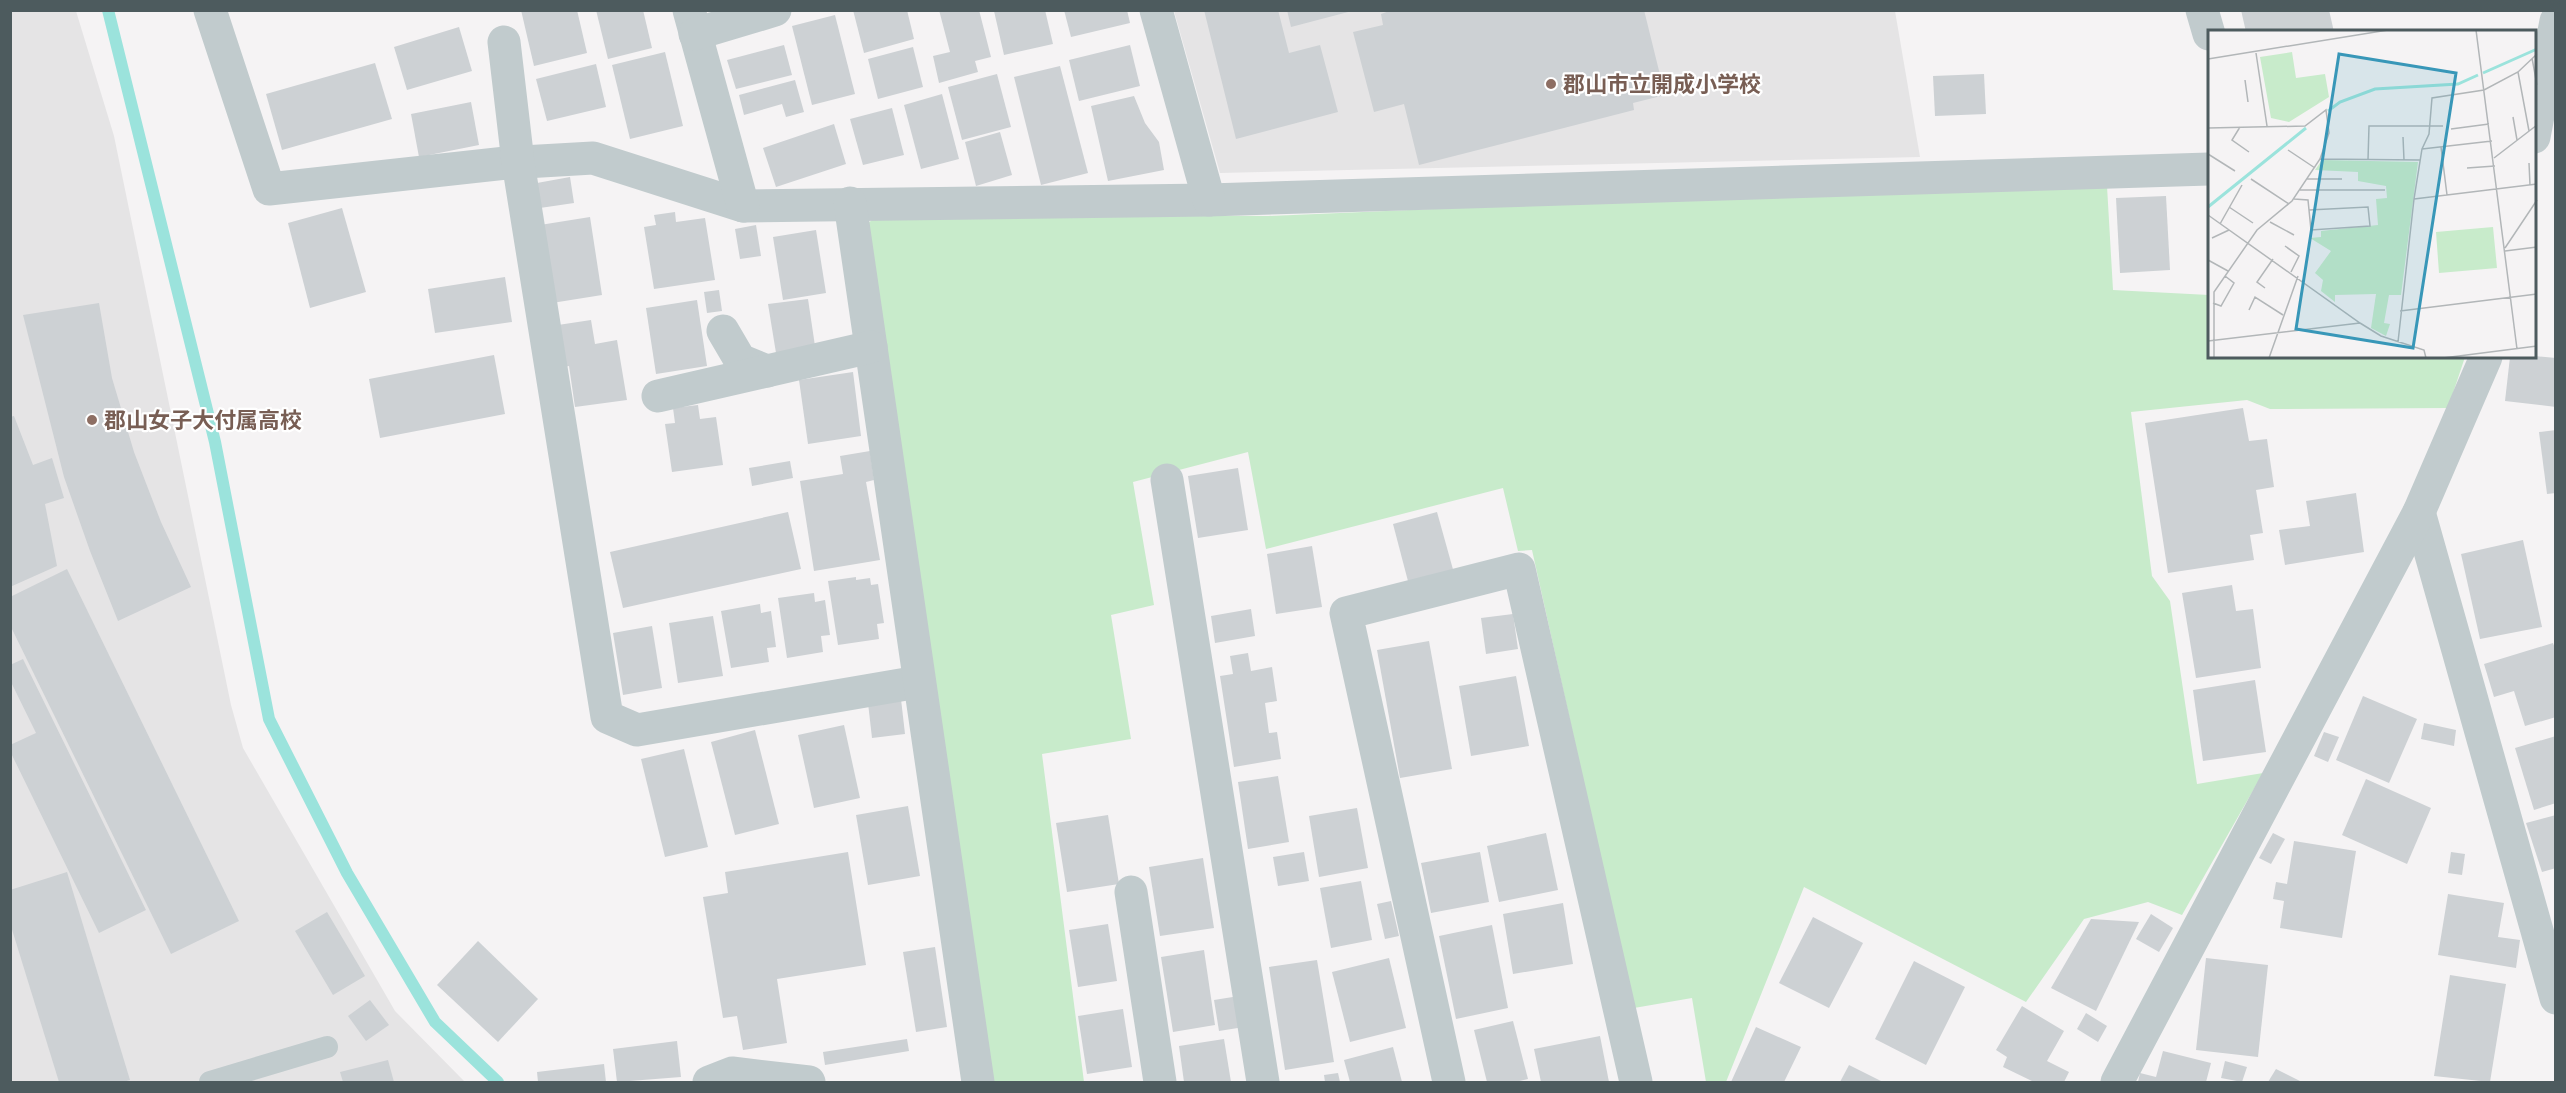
<svg xmlns="http://www.w3.org/2000/svg" width="2566" height="1093" viewBox="0 0 2566 1093" font-family="'PT Sans Narrow','Noto Sans JP',sans-serif">
<rect width="100%" height="100%" fill="#f5f3f4"/>
<g fill="#e5e4e5">
<polygon points="10,11 76,11 114,136 231,705 243,748 395,1011 465,1082 11,1082"/>
<polygon points="1174,11 1895,11 1920,157 1220,173"/>
</g>
<polygon fill="#c8ebcb" points="2107,186 2113,290 2209,295 2209,357 2465,357 2448,408 2270,409 2247,400 2131,412 2152,576 2170,601 2197,784 2263,773 2182,915 2148,902 2084,919 2026,1002 1804,887 1726,1082 1706,1082 1692,998 1634,1008 1532,550 1518,551 1503,488 1266,549 1248,452 1133,482 1154,605 1111,615 1131,739 1042,754 1084,1082 988,1082 866,225 879,214 1268,216 1881,190"/>
<g fill="none" stroke-linecap="round" stroke-linejoin="round">
<polyline stroke="#9be3dc" stroke-width="12" points="108,10 215,442 269,719 347,873 435,1022 498,1082"/>
</g>
<g fill="#cdd1d4">
<polygon points="521,10 577,10 587,53 534,66"/>
<polygon points="596,10 643,10 652,48 608,59"/>
<polygon points="853,10 907,10 914,39 864,53"/>
<polygon points="939,10 979,10 991,57 975,61 978,72 939,83 933,56 950,52"/>
<polygon points="1045,10 1053,44 1004,55 994,11"/>
<polygon points="1064,10 1127,10 1130,23 1071,37"/>
<polygon points="1204,10 1278,10 1289,53 1320,45 1338,112 1236,139"/>
<polygon points="1287,10 1352,10 1352,11 1291,27"/>
<polygon points="1392,10 1644,10 1665,95 1633,103 1634,110 1419,165 1404,104 1374,112 1353,32 1383,25 1381,14"/>
<polygon points="2241,10 2329,10 2334,32 2246,32"/>
<polygon points="835,15 855,94 812,105 792,26"/>
<polygon points="459,27 472,71 407,90 394,47"/>
<polygon points="784,45 792,75 736,89 727,60"/>
<polygon points="1130,45 1140,86 1079,101 1069,60"/>
<polygon points="913,47 923,87 878,99 868,59"/>
<polygon points="665,52 683,126 630,139 612,65"/>
<polygon points="375,63 392,119 282,150 266,94"/>
<polygon points="596,64 606,107 547,121 536,79"/>
<polygon points="1060,66 1088,173 1041,185 1014,77"/>
<polygon points="997,74 1011,127 962,140 948,87"/>
<polygon points="1984,74 1986,114 1935,116 1933,76"/>
<polygon points="795,80 804,112 786,117 782,104 744,115 739,95"/>
<polygon points="942,94 959,159 921,169 904,105"/>
<polygon points="1134,96 1145,123 1159,142 1164,170 1108,181 1091,106"/>
<polygon points="471,102 479,145 419,157 411,114"/>
<polygon points="892,108 904,155 863,165 850,119"/>
<polygon points="834,124 846,164 776,187 763,148"/>
<polygon points="1000,132 1012,175 976,186 965,142"/>
<polygon points="570,177 574,203 540,208 537,183"/>
<polygon points="2166,196 2170,270 2120,273 2116,198"/>
<polygon points="342,208 366,292 310,308 288,223"/>
<polygon points="675,212 676,222 705,218 715,280 654,289 644,227 656,225 654,215"/>
<polygon points="590,217 602,295 552,303 540,225"/>
<polygon points="756,225 761,256 740,259 735,229"/>
<polygon points="816,230 826,293 783,300 773,237"/>
<polygon points="505,277 512,322 435,333 428,289"/>
<polygon points="719,290 722,311 707,313 704,292"/>
<polygon points="808,299 815,346 776,353 768,304"/>
<polygon points="697,300 707,366 656,374 646,308"/>
<polygon points="99,303 112,378 134,452 161,522 191,587 118,621 90,551 64,477 23,315"/>
<polygon points="591,320 595,344 617,340 627,400 575,407 569,366 564,367 558,325"/>
<polygon points="494,355 505,414 380,438 369,379"/>
<polygon points="2534,356 2556,358 2556,407 2505,401 2510,357"/>
<polygon points="853,372 861,436 808,444 799,380"/>
<polygon points="698,405 700,419 716,417 723,465 672,472 665,424 675,423 673,408"/>
<polygon points="2243,408 2249,441 2267,439 2274,487 2256,490 2263,533 2250,535 2254,560 2168,573 2145,423"/>
<polygon points="14,416 33,465 52,458 64,498 45,504 57,566 10,587 10,417"/>
<polygon points="2556,430 2556,493 2547,494 2539,432"/>
<polygon points="870,451 874,480 866,482 880,560 814,571 800,481 843,474 840,456"/>
<polygon points="790,461 793,478 752,486 749,468"/>
<polygon points="1238,468 1248,530 1198,538 1188,476"/>
<polygon points="2356,493 2364,552 2285,565 2279,530 2310,526 2306,501"/>
<polygon points="788,512 801,569 623,608 610,552"/>
<polygon points="1437,512 1454,573 1409,585 1393,524"/>
<polygon points="2523,540 2542,627 2480,639 2461,554"/>
<polygon points="1312,546 1322,607 1276,614 1267,554"/>
<polygon points="67,569 239,921 171,954 10,625 10,597"/>
<polygon points="856,577 856,580 870,578 871,585 878,584 884,623 877,624 879,639 838,645 828,581"/>
<polygon points="2232,585 2236,611 2253,609 2261,668 2196,678 2182,593"/>
<polygon points="814,593 815,602 825,600 830,635 821,636 823,652 787,658 778,598"/>
<polygon points="760,604 761,613 771,611 776,647 767,648 769,662 731,668 721,611"/>
<polygon points="1251,609 1255,636 1215,643 1211,616"/>
<polygon points="1513,614 1518,649 1486,654 1481,618"/>
<polygon points="713,616 723,676 678,683 669,623"/>
<polygon points="652,626 662,688 623,695 613,633"/>
<polygon points="1429,641 1452,769 1400,778 1377,650"/>
<polygon points="2553,643 2556,651 2556,717 2525,726 2514,691 2494,697 2484,664"/>
<polygon points="1248,653 1251,671 1272,667 1277,701 1265,703 1269,733 1277,732 1281,759 1234,767 1220,676 1233,674 1230,656"/>
<polygon points="23,659 146,910 99,933 10,751 10,745 36,733 10,680 10,665"/>
<polygon points="1516,676 1529,746 1471,756 1459,686"/>
<polygon points="2255,680 2266,752 2203,761 2193,690"/>
<polygon points="2363,696 2417,719 2389,783 2336,760"/>
<polygon points="901,699 905,734 872,738 868,703"/>
<polygon points="2424,723 2456,730 2454,746 2421,739"/>
<polygon points="844,725 860,798 814,808 798,735"/>
<polygon points="755,730 779,824 735,835 711,742"/>
<polygon points="2324,732 2339,737 2328,762 2314,756"/>
<polygon points="2556,736 2556,803 2534,810 2515,748"/>
<polygon points="684,749 708,847 665,857 641,759"/>
<polygon points="1278,776 1289,842 1248,849 1238,782"/>
<polygon points="2366,779 2431,808 2407,864 2342,835"/>
<polygon points="908,806 920,876 868,885 856,815"/>
<polygon points="1357,808 1368,868 1319,877 1309,816"/>
<polygon points="1108,815 1119,884 1067,892 1056,823"/>
<polygon points="2556,815 2556,868 2542,872 2526,823"/>
<polygon points="1546,833 1558,890 1499,902 1487,846"/>
<polygon points="2273,833 2285,839 2271,864 2259,858"/>
<polygon points="2294,841 2356,851 2342,938 2280,928 2284,901 2273,899 2276,882 2287,884"/>
<polygon points="848,852 866,965 777,979 787,1043 743,1050 737,1016 723,1018 703,897 728,893 725,872"/>
<polygon points="1304,852 1309,881 1278,886 1273,857"/>
<polygon points="1480,852 1489,902 1431,913 1421,863"/>
<polygon points="2451,852 2465,854 2462,875 2448,873"/>
<polygon points="1203,858 1214,928 1160,936 1149,867"/>
<polygon points="67,872 130,1080 123,1082 59,1082 10,923 10,890"/>
<polygon points="1361,881 1372,940 1331,948 1320,888"/>
<polygon points="2448,894 2504,903 2498,937 2520,940 2516,968 2438,955"/>
<polygon points="1391,901 1399,936 1385,939 1377,904"/>
<polygon points="1563,903 1573,964 1513,974 1503,914"/>
<polygon points="327,912 365,976 333,995 295,931"/>
<polygon points="2151,914 2173,928 2159,952 2136,939"/>
<polygon points="1813,917 1863,943 1829,1008 1779,983"/>
<polygon points="2091,919 2139,922 2096,1011 2051,988"/>
<polygon points="1108,924 1117,981 1078,987 1069,930"/>
<polygon points="1492,925 1508,1008 1456,1019 1439,936"/>
<polygon points="478,941 538,999 498,1042 437,985"/>
<polygon points="935,947 947,1027 916,1032 903,952"/>
<polygon points="1204,950 1215,1025 1173,1032 1161,957"/>
<polygon points="1389,958 1406,1028 1350,1042 1332,972"/>
<polygon points="2206,958 2268,965 2258,1057 2196,1050"/>
<polygon points="1317,960 1334,1062 1285,1070 1269,967"/>
<polygon points="1914,961 1965,987 1926,1065 1875,1039"/>
<polygon points="2450,975 2506,984 2490,1082 2434,1076"/>
<polygon points="1239,996 1244,1027 1219,1031 1214,1000"/>
<polygon points="370,1000 389,1025 366,1041 348,1016"/>
<polygon points="2022,1006 2064,1031 2047,1061 2069,1072 2064,1082 2034,1082 2003,1067 2007,1057 1996,1050"/>
<polygon points="1123,1009 1132,1067 1087,1074 1078,1016"/>
<polygon points="2086,1013 2107,1026 2098,1042 2077,1029"/>
<polygon points="1513,1021 1528,1079 1515,1082 1487,1082 1474,1030"/>
<polygon points="1756,1027 1801,1047 1784,1082 1731,1082"/>
<polygon points="1600,1036 1609,1082 1541,1082 1534,1049"/>
<polygon points="907,1039 909,1051 825,1065 823,1052"/>
<polygon points="1224,1039 1231,1082 1184,1082 1179,1046"/>
<polygon points="677,1041 681,1077 617,1082 613,1049"/>
<polygon points="1393,1047 1402,1082 1350,1082 1344,1060"/>
<polygon points="2163,1051 2211,1063 2206,1082 2138,1082 2140,1073 2156,1077"/>
<polygon points="388,1060 394,1082 343,1082 340,1072"/>
<polygon points="2225,1061 2247,1067 2242,1082 2221,1078"/>
<polygon points="604,1064 606,1082 538,1082 537,1072"/>
<polygon points="1849,1065 1883,1082 1840,1082"/>
<polygon points="2276,1069 2302,1082 2268,1082"/>
<polygon points="1338,1073 1340,1082 1325,1082 1324,1075"/>
</g>
<g fill="none" stroke-linecap="round" stroke-linejoin="round">
<polyline stroke="#c1cbcd" stroke-width="22" points="210,1082 327,1047"/>
<g stroke="#c1cbcd" stroke-width="33">
<polyline points="210,10 269,189 506,163 593,158 743,206 1209,200 2209,169"/>
<polyline points="689,10 743,206"/>
<polyline points="1156,10 1209,200"/>
<polyline points="2202,10 2209,34"/>
<polyline points="695,34 775,10"/>
<polyline points="504,42 518,162 607,717 637,730 918,682"/>
<polyline points="2534,137 2556,21"/>
<polyline points="850,203 978,1082"/>
<polyline points="723,331 740,360 767,371"/>
<polyline points="658,396 871,347"/>
<polyline points="1167,480 1263,1082"/>
<polyline points="2419,512 2556,998"/>
<polyline points="1131,892 1160,1082"/>
<polyline points="709,1082 732,1073 809,1082"/>
<polyline points="1449,1082 1346,613 1519,569 1636,1082"/>
<polyline points="2117,1082 2419,512 2486,357"/>
</g>
</g>
<g fill="#8d6e63" stroke="#fff" stroke-width="2">
<circle cx="1551" cy="84" r="6"/>
<circle cx="92" cy="420" r="6"/>
</g>
<g text-anchor="middle" stroke-width="4.5" stroke-linejoin="round" paint-order="stroke">
<g font-size="22" font-weight="bold" fill="#785e54" stroke="#fff" text-anchor="start">
<text x="1563" y="92">郡山市立開成小学校</text>
<text x="104" y="428">郡山女子大付属高校</text>
</g>
</g>
<g transform="translate(2208 30)">
<rect width="328" height="328" fill="#f5f3f4"/>
<path d="M84,22L88,48L117,44L121,67L81,92L63,88L52,27ZM114,130L210,132L193,265H181L176,293L182,294L178,306L163,298L168,264L127,265V272L113,261L115,250L107,243L123,221L102,208L113,207V201L170,195L168,169L179,168L178,156L150,151V142L107,140ZM285,197L289,238L231,243L228,202Z" fill="#c8ebcb"/>
<path fill="none" stroke="#9be3dc" stroke-width="3" d="M275,43L329,19M120,81L132,72L167,59L250,54L270,45M0,177L98,98"/>
<path fill="none" stroke="#b2b6b8" stroke-width="1.5" d="M268,0L309,319M48,23L59,96M324,28L329,55M0,29L180,0M310,42L321,101M37,50L40,72M305,87L309,110M32,97L24,110L41,122M0,98L97,96L118,80L121,103L112,129L84,171L49,200L6,262V328M243,99L281,94M195,107L196,130M233,117L239,165M214,119L284,111M80,120L107,138M0,124L27,141M286,128L329,95M112,129L212,130M160,130L161,96H235M321,133L322,155M259,138L287,136M43,149L81,174M99,149H134M92,160H177M86,169L100,170L103,200L162,196L160,177L101,180M206,169L329,154M21,177L45,193M0,185L152,293L173,306L216,320L218,328M62,192L86,205M12,194L34,155M4,208L21,200M77,216L91,226L83,242M297,218L329,170M297,221L329,217M0,230L20,241M57,258L49,252L65,229M5,273L13,276L26,253L17,246M41,280L47,267L75,285M192,281L329,264M0,311L152,293M190,312L206,169L214,119L221,104L224,68L276,60L310,42L329,24M61,328L90,246M235,328L329,316"/>
<path fill="#3897b8" fill-opacity="0.15" stroke="#3897b8" stroke-width="3" d="M131,24L248,43L205,318L88,299Z"/>
<rect width="328" height="328" fill="none" stroke="#4d5b5e" stroke-width="3"/>
</g>
<rect width="2566" height="1093" fill="none" stroke="#4d5b5e" stroke-width="24"/>
</svg>
